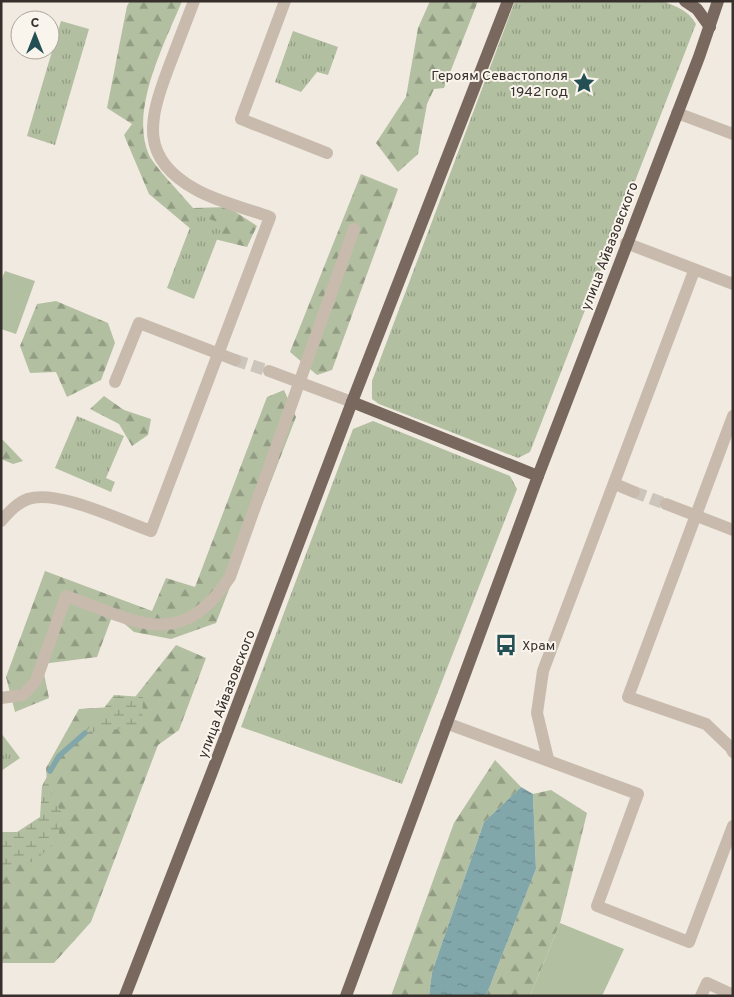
<svg xmlns="http://www.w3.org/2000/svg" width="734" height="997" viewBox="0 0 734 997" font-family="Overpass,sans-serif">
<defs>
<pattern id="forest-firs" width="22" height="20" patternUnits="userSpaceOnUse" patternTransform="scale(1.25)"><rect width="22" height="20" fill="#b3bfa1"/><path d="M5 1l3.5 6h-7zM16 11l3.5 6h-7z" fill="#929c83"/></pattern>
<pattern id="wetland-marsh" width="20" height="14" patternUnits="userSpaceOnUse" patternTransform="scale(1.25)"><rect width="20" height="14" fill="#b3bfa1"/><path d="M1 5h8M5 5V1M11 12h8M15 12V8" fill="none" stroke="#929c83"/></pattern>
<pattern id="park-tufts" width="24" height="20" patternUnits="userSpaceOnUse" patternTransform="scale(1.25)"><rect width="24" height="20" fill="#b3bfa1"/><path d="M3 7l-1-3M5 7V3M7 7l1-3M15 17l-1-3M17 17v-4M19 17l1-3" fill="none" stroke="#929c83"/></pattern>
<pattern id="water-ripples" width="26" height="14" patternUnits="userSpaceOnUse" patternTransform="scale(1.25)"><rect width="26" height="14" fill="#82a7ab"/><path d="M2 4q2-2 4 0t4 0M15 11q2-2 4 0t4 0" fill="none" stroke="#6b888b"/></pattern>
</defs>
<rect width="100%" height="100%" fill="#f1eae0"/>
<g fill="#b3bfa1">
<polygon points="5,271 35,281 16,334 1,329 1,281"/>
<polygon points="560,923 624,949 602,996 530,996"/>
</g>
<g fill="url(#forest-firs)">
<path d="M130,1H182C165,43 129,110 149,155C155,167 183,196 193,208L228,207L257,226L247,247L198,235L149,194L124,135L132,124L107,108L127,6Z"/>
<polygon points="430,1 478,1 444,88 434,89 427,104 418,154 398,172 376,143 406,97 418,28"/>
<polygon points="361,174 398,189 332,370 317,375 290,352"/>
<polygon points="56,301 108,323 115,343 101,380 67,397 56,372 30,373 20,346 37,304"/>
<polygon points="284,390 296,417 216,623 171,639 134,632 113,614 97,657 42,664 49,698 15,712 6,677 45,571 152,611 166,578 195,587 267,397"/>
<polygon points="104,396 124,410 151,419 148,435 132,446 119,424 90,409"/>
<polygon points="1,438 23,461 13,464 1,459"/>
<polygon points="176,645 206,658 179,730 158,745 91,922 54,963 1,963 1,843 50,824 46,768 79,709 128,706"/>
<polygon points="495,760 521,787 484,822 432,972 429,996 391,996 454,823"/>
<polygon points="551,790 587,813 560,923 530,996 486,996 536,869 533,794"/>
</g>
<g fill="url(#wetland-marsh)">
<polygon points="114,695 143,697 142,726 85,733"/>
<polygon points="50,771 52,797 62,813 58,839 35,861 1,869 1,832 17,832 40,817 42,786"/>
</g>
<g fill="url(#park-tufts)">
<path d="M515,1H663C677,7 688,10 696,24L530,452L518,458L379,404L372,399V381Z"/>
<polygon points="61,21 89,29 55,145 27,136"/>
<polygon points="293,31 338,47 328,75 317,72 301,92 275,82"/>
<polygon points="195,214 223,224 194,299 167,288"/>
<polygon points="77,416 124,436 106,478 115,482 111,492 55,468"/>
<polygon points="373,421 510,476 517,489 402,784 241,727 353,429"/>
<polygon points="1,733 20,758 1,771"/>
</g>
<polygon fill="url(#water-ripples)" points="521,787 533,794 536,869 486,996 429,996 432,972 484,822"/>
<g fill="none" stroke-linecap="round" stroke-linejoin="round">
<polyline stroke="#82a7ab" stroke-width="5.5" points="50,771 59,756 85,733"/>
<g stroke="#ccc5bc" stroke-width="12" stroke-dasharray="12 6" stroke-linecap="butt">
<polyline points="235,360 269,371"/>
<polyline points="634,492 666,504"/>
</g>
<g stroke="#c8bbad" stroke-width="12">
<polyline points="285,1 241,119 327,153"/>
<polyline points="677,113 733,134"/>
<polyline points="626,243 733,284"/>
<polyline points="269,371 352,402"/>
<polyline points="115,382 139,323 235,360"/>
<polyline points="733,416 628,697 706,724 731,748 733,752"/>
<polyline points="615,484 634,492"/>
<polyline points="666,504 733,530"/>
<path d="M1,521C9,512 17,503 28,499C57,489 122,521 151,531L270,217C246,208 217,202 195,189C139,158 149,120 168,69C177,46 185,24 194,1"/>
<path d="M1,698L23,695L36,681L66,596C136,621 180,653 230,577L354,229"/>
<polyline points="446,723 638,794 597,906 689,942 733,826"/>
<polyline points="548,759 537,713 543,671 694,271"/>
<polyline points="701,996 707,983 733,995"/>
</g>
<g stroke="#78685d" stroke-width="12">
<polyline points="685,1 697,9 710,27"/>
<polyline points="352,402 538,476"/>
<polyline points="125,996 212,772 352,402 508,1"/>
<polyline points="346,996 538,476 699,57 718,1"/>
</g>
</g>
<defs>
<g id="sight-bare" transform="scale(1.725)"><path d="M0-6L1.8-2.2L6-1.7L2.9 1.2L3.7 5.4L0 3.3L-3.7 5.4L-2.9 1.2L-6-1.7L-1.8-2.2Z" fill="#244f55" stroke="#f9f4ec" stroke-width="2.5" paint-order="stroke"/></g>
<g id="bus-bare" transform="scale(1.725)"><path d="M-5-6H5V4H4V6H2V4H-2V6H-4V4H-5ZM-3.5-4V0h7V-4ZM-3.5 1.2v1.5H-2V1.2ZM2 1.2v1.5H3.5V1.2Z" fill="#244f55" stroke="#f9f4ec" stroke-width="2.5" paint-order="stroke"/></g>
</defs>
<g fill-rule="evenodd">
<use href="#sight-bare" x="584" y="83"/>
<use href="#bus-bare" x="506" y="645"/>
</g>
<g text-anchor="middle" stroke-width="4" stroke-linejoin="round" paint-order="stroke">
<g font-size="14" fill="#372f2b" stroke="#f9f4ec" text-anchor="end">
<text x="568" y="80">Героям Севастополя<tspan x="568" dy="16">1942 год</tspan></text>
<text x="522" y="650" text-anchor="start">Храм</text>
</g>
<g font-size="14" fill="#372f2b" stroke="#f9f4ec">
<text transform="translate(609 246) rotate(-69)" y="5">улица Айвазовского</text>
<text transform="translate(226 694) rotate(-69)" y="5">улица Айвазовского</text>
</g>
</g>
<rect width="734" height="997" fill="none" stroke="#372f2b" stroke-width="5"/>
<g transform="translate(35 35)"><circle r="24" fill="#f9f4ec" stroke="#aba59f"/>
<path d="M0-4L9 19L0 12L-9 19Z" fill="#244f55"/>
<text y="-8" font-size="14" font-weight="bold" text-anchor="middle" fill="#372f2b">С</text>
</g>
</svg>
